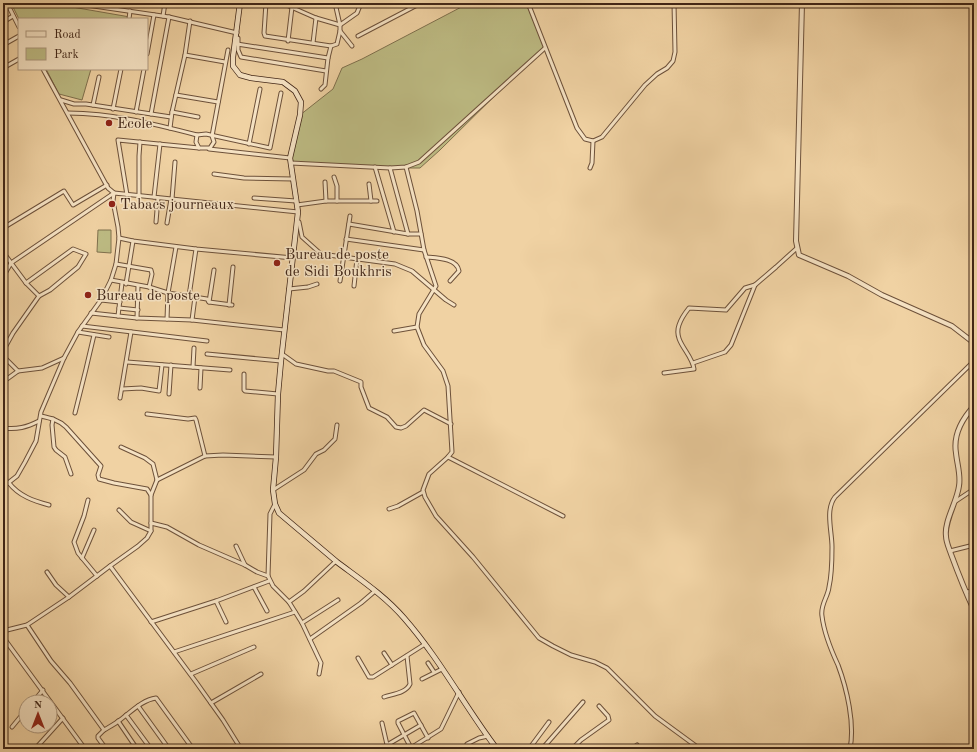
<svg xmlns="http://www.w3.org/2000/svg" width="977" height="752" viewBox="0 0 977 752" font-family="'Old Standard TT',serif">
<rect width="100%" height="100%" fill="#f0d2a3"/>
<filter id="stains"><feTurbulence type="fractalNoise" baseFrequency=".005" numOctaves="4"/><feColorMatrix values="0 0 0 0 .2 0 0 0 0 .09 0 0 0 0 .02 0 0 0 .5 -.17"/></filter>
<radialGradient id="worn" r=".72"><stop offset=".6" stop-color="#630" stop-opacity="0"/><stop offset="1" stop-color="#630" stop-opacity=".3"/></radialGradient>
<g fill="#bdbb83" stroke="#7f704d">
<polygon points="11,3 49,3 130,17 129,19 19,19"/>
<polygon points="469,3 526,3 544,47 440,150 420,168 390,168 291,163 300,115 333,89 342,68 362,59"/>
<polygon points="46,69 91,69 82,100 59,94"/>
<polygon points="98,230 111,230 111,253 97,252"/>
</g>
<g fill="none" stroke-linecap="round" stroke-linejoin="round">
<g stroke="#6d513a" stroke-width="5">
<g id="minor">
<polyline points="7,3 19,27"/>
<polyline points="73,3 169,17 237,33"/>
<polyline points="266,3 264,33 265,36 331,46 337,44 340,31 340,25 316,18 282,3"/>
<polyline points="335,3 340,25 357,13 361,3"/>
<polyline points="528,3 577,128 585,139 593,141 602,137 645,85 657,74 667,68 673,61 675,52 674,3"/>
<polyline points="163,16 165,3"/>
<polyline points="129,19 130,11"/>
<polyline points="3,22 13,16"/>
<polyline points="340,31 352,46"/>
<polyline points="358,36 421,3"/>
<polyline points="238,38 238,50 241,57 326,71"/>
<polyline points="288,41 292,7"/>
<polyline points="313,43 316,18"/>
<polyline points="237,44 328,58"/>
<polyline points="3,45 19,36"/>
<polyline points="147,54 154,15"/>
<polyline points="185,55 225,62"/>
<polyline points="3,68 19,59"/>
<polyline points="321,89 325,85 328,58 331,46"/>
<polyline points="176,95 218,102"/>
<polyline points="61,100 74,104 86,104 171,117"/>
<polyline points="93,105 99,77"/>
<polyline points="113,109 121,69"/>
<polyline points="136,112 144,69"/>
<polyline points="172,112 198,117"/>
<path d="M68,113C112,113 155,124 197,135L206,134L270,148L281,93"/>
<polyline points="151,114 169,17"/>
<polyline points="170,128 172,112 185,55 190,21"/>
<polyline points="249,144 260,89"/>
<polyline points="199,148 210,148 214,142 212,136 228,50"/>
<polyline points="209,149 290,158"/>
<polyline points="291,163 390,168 406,167 419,162 545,48"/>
<polyline points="375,167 394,232"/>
<polyline points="406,167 417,211 424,250 436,286 419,314 417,327 424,345 443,371 448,386 452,452 448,457 429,474 423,490 425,497 436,516 473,557 539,638 553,646 571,655 595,662 607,668 655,716 700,749"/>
<polyline points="390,168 408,234"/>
<polyline points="590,168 592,163 593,141"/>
<polyline points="214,174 244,178 293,179"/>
<polyline points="334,177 337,186 337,201"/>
<polyline points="325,182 326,201"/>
<polyline points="369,184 371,201"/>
<polyline points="127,195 118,140 199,148 196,142 197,135"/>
<polyline points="139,196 139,156 140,142"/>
<polyline points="154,197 160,144"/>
<polyline points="254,198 296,201"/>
<polyline points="172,199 175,162"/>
<polyline points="297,205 326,201 377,201"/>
<polyline points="156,222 158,198"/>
<polyline points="299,222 302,237 321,254 395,264 412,271 446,300 454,305"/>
<polyline points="167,223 171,199"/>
<polyline points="349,224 408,234 421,234"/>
<polyline points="3,228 64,191 73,205 107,185"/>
<polyline points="119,238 133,241 196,249 293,258"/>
<polyline points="346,239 424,250"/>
<polyline points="3,252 26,283 39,296 13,333 3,351"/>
<path d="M426,257C436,258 457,258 459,271L450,281"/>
<polyline points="116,264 151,270 152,274 149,287"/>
<polyline points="3,277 11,263 114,193 298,212"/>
<polyline points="111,280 149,287 168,293 207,299 209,302 232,305"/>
<polyline points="340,281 350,216"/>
<polyline points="26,283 73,249 86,254 78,267 50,290 39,296"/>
<polyline points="126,284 133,241"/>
<polyline points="354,286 357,259"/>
<polyline points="289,289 308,287 317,284"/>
<polyline points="189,296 196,249"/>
<polyline points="120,297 138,299"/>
<polyline points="101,300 120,302"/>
<polyline points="209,302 214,270"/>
<polyline points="229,305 233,267"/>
<polyline points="119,308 138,310"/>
<polyline points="91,313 137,318 192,320 284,330"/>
<polyline points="118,316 122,283"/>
<polyline points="137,318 138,286"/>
<polyline points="167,319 168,293 176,247"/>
<polyline points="192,320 195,297"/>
<polyline points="82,326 207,341"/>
<polyline points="394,331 417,327"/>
<polyline points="78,332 109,337"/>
<polyline points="207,354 281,361"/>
<polyline points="282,354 296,364 328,371 334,371 361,382 361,387 369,408 387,417 396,427 401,428 406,426 424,410 451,424"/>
<polyline points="3,356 18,371"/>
<polyline points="127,362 230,370"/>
<polyline points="693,363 725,352 731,345 755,285 776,267 797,248"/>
<polyline points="193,367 194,348"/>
<path d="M664,373L694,369C692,353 673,342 679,325C681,319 685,313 689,308L726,310L745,288L755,285"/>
<polyline points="244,374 244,390 245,391 278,394"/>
<polyline points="3,379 7,379 18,371 42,368 64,358"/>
<polyline points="200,388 201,368"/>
<polyline points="122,389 141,388 159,391 162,365"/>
<polyline points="169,394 171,365"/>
<polyline points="120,398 131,332"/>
<polyline points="75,413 86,369 94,335"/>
<polyline points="147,414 188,419 195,418 196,420 205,456"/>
<path d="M41,416C50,418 59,420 66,427L101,466L98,475L99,479L114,483L147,489L151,495"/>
<polyline points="53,419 52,425 54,447 56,450 65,457 71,474"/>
<path d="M3,428C17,430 27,427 39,421"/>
<polyline points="121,447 145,458 153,464 157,480"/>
<polyline points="448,457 563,516"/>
<path d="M9,483C19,496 34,501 49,505"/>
<polyline points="3,487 17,476 25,462 36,441 41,412 64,358 78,332 101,300 111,280 116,264 119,238 118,227 113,201 114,193 108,188 43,69"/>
<polyline points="273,490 304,470 316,454 324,450 335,439 337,425"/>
<polyline points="88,500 84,516 74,542 78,553 97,576"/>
<polyline points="956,501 974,489"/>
<polyline points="275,504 270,514 268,576 273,586 289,602 302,623 321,663 319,674"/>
<polyline points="389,509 398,506 423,492"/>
<polyline points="119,510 131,522 151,531"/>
<polyline points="151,523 167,527 199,545 245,565 257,572 268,576"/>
<polyline points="236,546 245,565"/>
<polyline points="950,551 974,545"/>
<polyline points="82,558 94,530"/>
<polyline points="110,566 196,682 223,720 241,749"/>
<polyline points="47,572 56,585 69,597"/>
<polyline points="254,587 267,611"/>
<polyline points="966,592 974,591"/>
<polyline points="216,601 226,622"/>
<polyline points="289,602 304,591 336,561"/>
<polyline points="151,622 216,601 269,581"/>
<polyline points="302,623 338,600"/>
<path d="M27,625L51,661L70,683L104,730C109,727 115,724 120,720C131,712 142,700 156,698L193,749"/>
<polyline points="3,631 27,625 69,597 110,566 138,546 147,538 151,531 151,495 157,480 205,456 223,455 276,457"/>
<polyline points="3,637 85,749"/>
<polyline points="310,639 361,603 375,591"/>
<polyline points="174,652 295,612"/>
<polyline points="384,653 392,665"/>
<polyline points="358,658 369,677 373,677 425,644"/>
<polyline points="428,663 434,672"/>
<polyline points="191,674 254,647"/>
<polyline points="422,679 442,669"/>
<path d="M384,697C393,694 406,693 410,684L407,656"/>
<polyline points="33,702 43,690"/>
<polyline points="211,703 261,674"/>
<polyline points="138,706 169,749"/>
<polyline points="126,715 151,749"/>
<polyline points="118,721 137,749"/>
<polyline points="382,723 388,749"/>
<polyline points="12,727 26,710"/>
<polyline points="31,727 32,726"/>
<polyline points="104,730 98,736 98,738 106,749"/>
<polyline points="467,744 479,738 488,736"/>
<polyline points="387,745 421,725"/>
<polyline points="411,748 398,723 398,721 414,713 428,738"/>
<polyline points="35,749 63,718"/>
<polyline points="409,749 441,729 459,692"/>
<polyline points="529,749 549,722"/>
<polyline points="542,749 583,702"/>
<polyline points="572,749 581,740 609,720 608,716 599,706"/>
<polyline points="631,749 637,745"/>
<path d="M850,749C855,724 847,689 838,665C831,650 824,633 822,616C820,605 828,597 829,587C832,574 832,560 832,547C832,531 825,510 835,497L974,361"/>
</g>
</g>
<g stroke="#6d513a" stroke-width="6">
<g id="tertiary">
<polyline points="802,3 796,241 799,255 848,276 882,295 952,326 974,343"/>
<path d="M974,406C962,419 953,435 956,453C957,464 961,475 959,486C957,502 944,521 946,536C946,542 949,548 951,554C958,573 965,591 974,610"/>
</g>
</g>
<g stroke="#412617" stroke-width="6">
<path id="secondary" d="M240,3L233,57V66L240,75L251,78L283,82L295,91L301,102L300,115L290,158L298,212L281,361L278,394L276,457L273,490L275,504L279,513C298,529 318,546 337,562C361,580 385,596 404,618C440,659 465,707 497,749"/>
</g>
<use href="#minor" stroke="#f5e2c3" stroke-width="3"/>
<use href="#tertiary" stroke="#f5e2c3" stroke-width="4"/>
<use href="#secondary" stroke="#f5e2c3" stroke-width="4.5"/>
</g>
<g fill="#8f2418" stroke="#f5e2c3" stroke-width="1.5">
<circle cx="109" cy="123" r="4"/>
<circle cx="112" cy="204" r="4"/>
<circle cx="277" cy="263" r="4"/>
<circle cx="88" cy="295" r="4"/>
</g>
<g text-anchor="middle" stroke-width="3" stroke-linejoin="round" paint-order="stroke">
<g font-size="15" fill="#412617" stroke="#f5e2c3" text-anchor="start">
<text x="117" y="128">Ecole</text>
<text x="120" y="209">Tabacs journeaux</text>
<text x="285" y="259">Bureau de poste<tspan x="285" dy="17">de Sidi Boukhris</tspan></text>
<text x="96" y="300">Bureau de poste</text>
</g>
</g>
<rect width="977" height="752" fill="none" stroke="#f0d2a3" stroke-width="16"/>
<rect x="4" y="4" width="969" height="744" fill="none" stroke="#412617" stroke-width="2"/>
<rect x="8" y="8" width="961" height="736" fill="none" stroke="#412617"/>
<rect x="18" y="18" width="130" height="52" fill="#f5e2c3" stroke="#ad977e"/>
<rect x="26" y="31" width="20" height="6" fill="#f5e2c3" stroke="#ad977e"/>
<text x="54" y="38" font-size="12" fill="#412617">Road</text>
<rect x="26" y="48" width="20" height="12" fill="#bdbb83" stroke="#ad977e"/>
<text x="54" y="58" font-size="12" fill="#412617">Park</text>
<g transform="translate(38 714)"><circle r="19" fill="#f5e2c3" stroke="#ad977e"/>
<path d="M0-3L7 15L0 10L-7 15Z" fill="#8f2418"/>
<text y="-6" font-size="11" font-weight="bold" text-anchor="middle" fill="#412617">N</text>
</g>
<rect width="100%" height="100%" filter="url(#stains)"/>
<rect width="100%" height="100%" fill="url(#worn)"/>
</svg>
